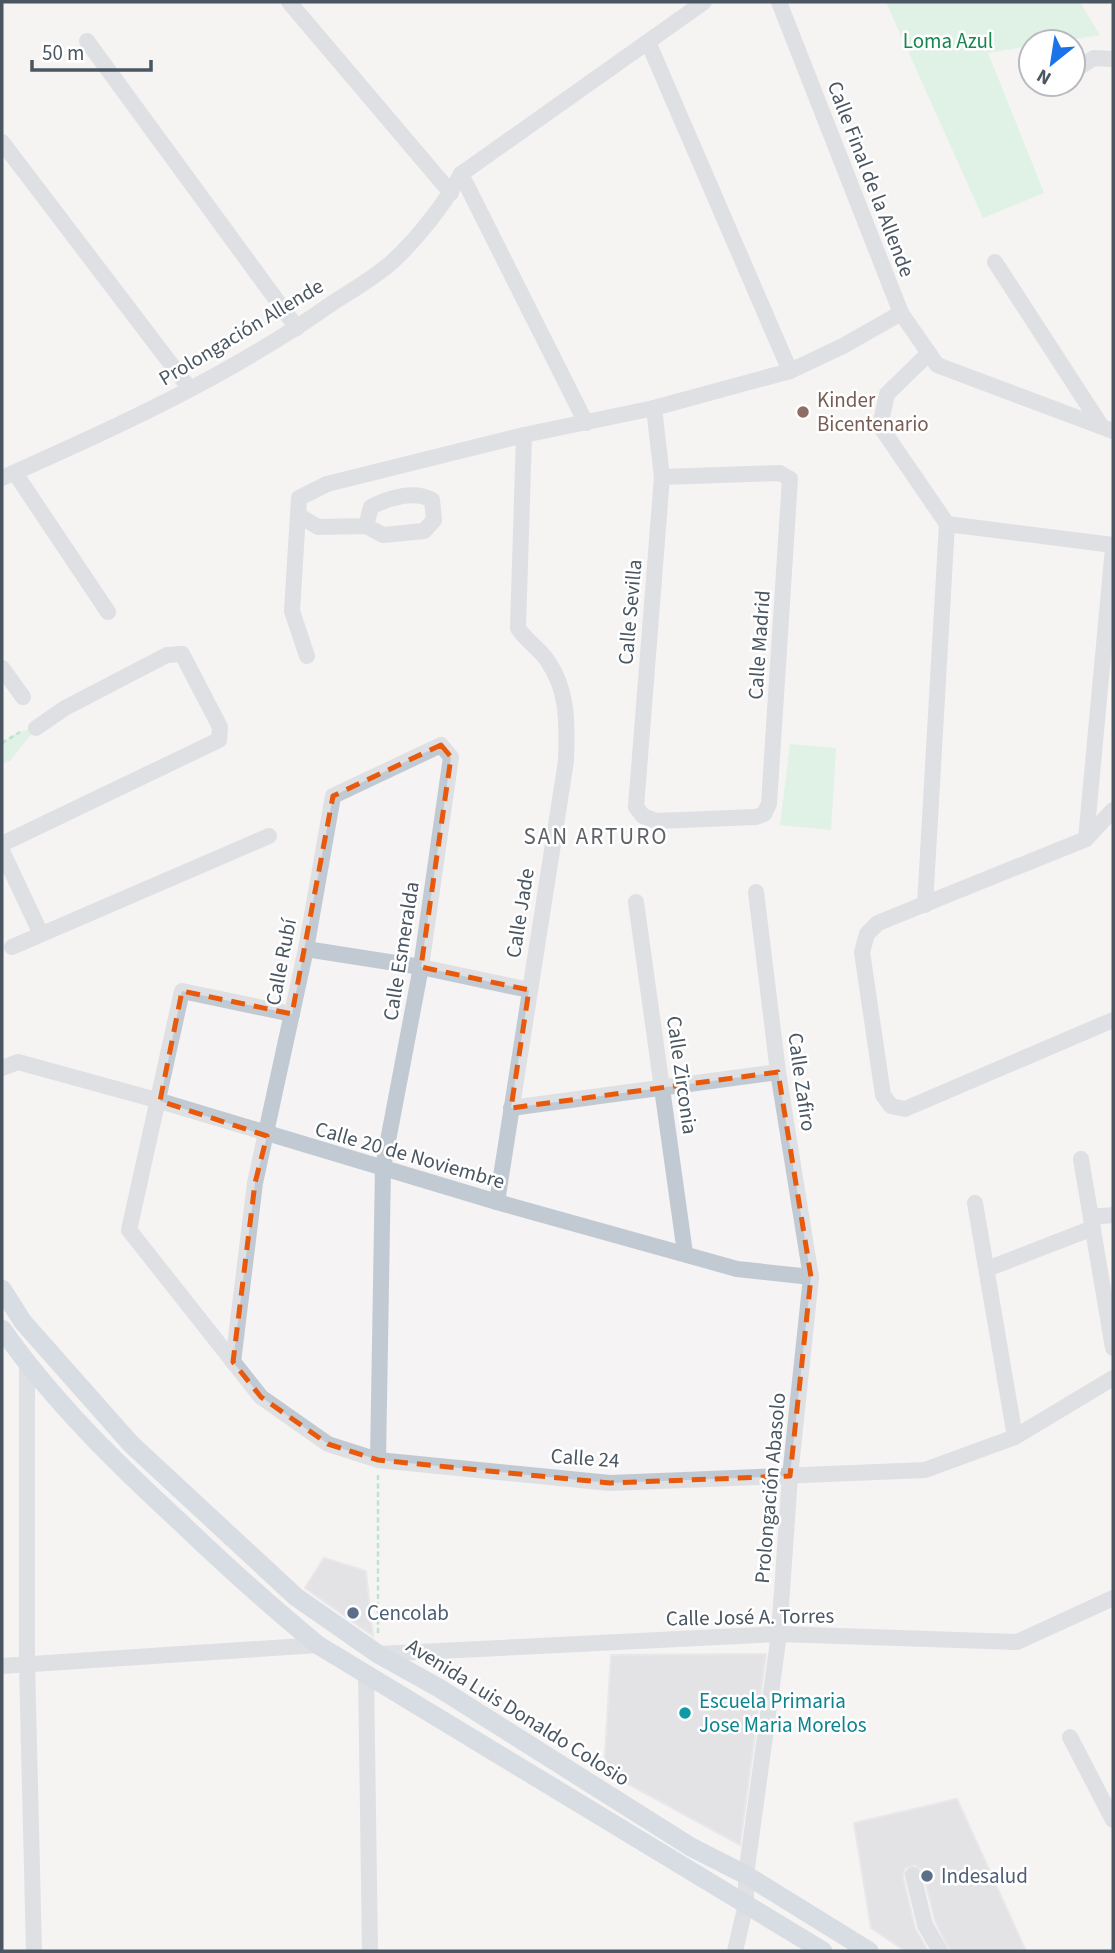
<svg xmlns="http://www.w3.org/2000/svg" width="1115" height="1953" viewBox="0 0 1115 1953" font-family="'Source Sans 3',sans-serif">
<rect width="100%" height="100%" fill="#f5f3f3"/>
<g fill="#c3f1d5">
<polygon points="886,2 1080,2 1100,35 1056,42 1031,42 1031,46 988,53 1044,193 983,218"/>
<polygon points="36,728 10,761 2,764 2,743 18,732"/>
<polygon points="790,744 836,748 831,830 780,825"/>
</g>
<g fill="#cdcfd5" stroke="#d7d9de" stroke-width="2">
<polygon points="324,1558 366,1571 373,1636 305,1588"/>
<polygon points="766,1654 740,1845 604,1771 611,1655"/>
<polygon points="957,1799 1026,1951 950,1951 935,1921 923,1872 915,1865 905,1868 903,1877 915,1928 928,1951 905,1951 871,1928 854,1823"/>
</g>
<g fill="none" stroke-linecap="round" stroke-linejoin="round">
<g stroke="#7ad0a6" stroke-width="2.5" stroke-dasharray="5 3.5" stroke-linecap="butt">
<polyline points="2,743 20,732"/>
<polyline points="378,1633 378,1475"/>
</g>
<g stroke="#c1cad2" stroke-width="16">
<polyline points="289,2 451,193"/>
<polyline points="779,2 901,313 937,365 1113,431"/>
<polyline points="87,41 297,328"/>
<polyline points="648,42 790,371"/>
<polyline points="1073,71 1094,58 1113,59"/>
<polyline points="1051,86 1053,84"/>
<polyline points="2,142 190,389"/>
<polyline points="461,174 586,423"/>
<polyline points="995,262 1100,424"/>
<polyline points="654,408 662,477 636,807 643,816 656,821 756,817 764,814 769,804 790,479 780,473 662,477"/>
<polyline points="15,473 108,612"/>
<path d="M2,478C115,428 229,376 331,304C351,291 374,278 392,262C418,238 444,205 461,174L704,2"/>
<path d="M298,515L318,527L366,526L383,535L424,531L434,520L432,500C414,490 388,498 371,507L366,526"/>
<polyline points="947,524 1113,545"/>
<polyline points="307,656 292,611 299,498 327,484 524,435 654,408 790,371 843,346 901,313"/>
<polyline points="2,668 23,697"/>
<polyline points="1113,810 1086,839 878,923 867,934 862,952 883,1095 891,1106 905,1109 1113,1020"/>
<polyline points="1086,839 1113,548"/>
<polyline points="2,844 219,740 220,727 182,654 167,655 65,708 36,728"/>
<polyline points="2,851 41,934"/>
<polyline points="636,902 685,1253"/>
<polyline points="925,905 947,524 880,426 887,394 929,353"/>
<polyline points="12,947 269,836"/>
<polyline points="306,949 421,967 529,990"/>
<polyline points="292,1014 182,991 129,1230 261,1397 328,1444 378,1460 610,1483 925,1470 1015,1437 1113,1378"/>
<polyline points="2,1068 18,1062 160,1101 497,1202 737,1269 811,1277"/>
<polyline points="511,1108 778,1072"/>
<polyline points="1081,1159 1113,1348"/>
<path d="M497,1202L566,761C567,725 569,691 547,660C539,648 526,641 518,628L524,435"/>
<polyline points="975,1203 1015,1437"/>
<polyline points="1091,1217 1113,1215"/>
<polyline points="987,1269 1093,1228"/>
<polyline points="233,1362 255,1183 306,949 333,796 441,745 451,757 421,967 383,1167 378,1460"/>
<polyline points="27,1365 27,1664 34,1951"/>
<polyline points="378,1654 779,1634 1017,1642 1113,1598"/>
<polyline points="2,1666 318,1645"/>
<polyline points="366,1673 370,1951"/>
<polyline points="1070,1737 1113,1820"/>
<polyline points="913,1875 925,1925 940,1951"/>
<polyline points="735,1951 746,1904 746,1875 779,1634 790,1476 811,1277 778,1072 756,892"/>
</g>
<g stroke="#b3c2d1" stroke-width="19">
<polyline points="2,1289 23,1322 131,1444 296,1597 378,1654 439,1688 691,1847 746,1875 869,1951"/>
<path d="M2,1329C52,1400 115,1462 179,1521C224,1564 270,1606 318,1645L823,1951"/>
</g>
</g>
<path d="M0 0H1115V1953H0ZM441,745L451,757L421,967L529,990L511,1108L778,1072L811,1277L790,1476L610,1483L378,1460L328,1444L261,1397L233,1362L255,1183L267,1136L160,1101L182,991L292,1014L333,796Z" fill="#f5f3f3" fill-opacity=".55" fill-rule="evenodd"/>
<path fill="none" stroke="#e8590c" stroke-width="5" stroke-dasharray="14 9" stroke-linejoin="round" d="M441,745L451,757L421,967L529,990L511,1108L778,1072L811,1277L790,1476L610,1483L378,1460L328,1444L261,1397L233,1362L255,1183L267,1136L160,1101L182,991L292,1014L333,796Z"/>
<circle fill="#8d6e63" stroke="#fff" stroke-width="2.5" cx="803" cy="412" r="7"/>
<g fill="#5c6f8a" stroke="#fff" stroke-width="2.5">
<circle cx="353" cy="1613" r="7"/>
<circle cx="927" cy="1876" r="7"/>
</g>
<circle fill="#0f9aa8" stroke="#fff" stroke-width="2.5" cx="685" cy="1713" r="7"/>
<g text-anchor="middle" stroke-width="5" stroke-linejoin="round" paint-order="stroke">
<g font-size="21" fill="#17864f" stroke="#fff">
<text x="948" y="48">Loma Azul</text>
</g>
<g font-size="21" fill="#4a5661" stroke="#fff">
<text transform="translate(871 179) rotate(69)" y="7">Calle Final de la Allende</text>
<text transform="translate(241 332) rotate(-31)" y="7">Prolongación Allende</text>
<text transform="translate(630 612) rotate(-85)" y="7">Calle Sevilla</text>
<text transform="translate(759 645) rotate(-86)" y="7">Calle Madrid</text>
<text transform="translate(520 913) rotate(-81)" y="7">Calle Jade</text>
<text transform="translate(401 951) rotate(-81)" y="7">Calle Esmeralda</text>
<text transform="translate(281 962) rotate(-79)" y="7">Calle Rubí</text>
<text transform="translate(682 1075) rotate(82)" y="7">Calle Zirconia</text>
<text transform="translate(802 1082) rotate(82)" y="7">Calle Zafiro</text>
<text transform="translate(410 1155) rotate(16)" y="7">Calle 20 de Noviembre</text>
<text transform="translate(585 1458) rotate(4)" y="7">Calle 24</text>
<text transform="translate(770 1488) rotate(-85)" y="7">Prolongación Abasolo</text>
<text transform="translate(750 1617) rotate(-1)" y="7">Calle José A. Torres</text>
<text transform="translate(518 1712) rotate(32)" y="7">Avenida Luis Donaldo Colosio</text>
</g>
<g font-size="21" fill="#785e54" stroke="#fff" text-anchor="start">
<text x="817" y="407">Kinder<tspan x="817" dy="24">Bicentenario</tspan></text>
</g>
<g font-size="21" fill="#4e5e75" stroke="#fff" text-anchor="start">
<text x="367" y="1620">Cencolab</text>
<text x="941" y="1883">Indesalud</text>
</g>
<g font-size="21" fill="#0d838f" stroke="#fff" text-anchor="start">
<text x="699" y="1708">Escuela Primaria<tspan x="699" dy="24">Jose Maria Morelos</tspan></text>
</g>
<g font-size="23" letter-spacing="2" fill="#5f6368" stroke="#fff">
<text x="596" y="844">SAN ARTURO</text>
</g>
</g>
<rect width="1115" height="1953" fill="none" stroke="#4a5661" stroke-width="7"/>
<g transform="translate(1052 63) rotate(210)"><circle r="33" fill="#ffffff" stroke="#b7bbc0" stroke-width="2"/>
<path d="M0-5L12 26L0 18L-12 26Z" fill="#1a73e8"/>
<text y="-10" font-size="19" font-weight="bold" text-anchor="middle" fill="#4a5661">N</text>
</g>
<path d="M32 60v10h119v-10" fill="none" stroke="#4a5661" stroke-width="3.5"/>
<text x="42" y="60" font-size="21" fill="#4a5661" stroke="#ffffff" stroke-width="5" paint-order="stroke">50 m</text>
</svg>
